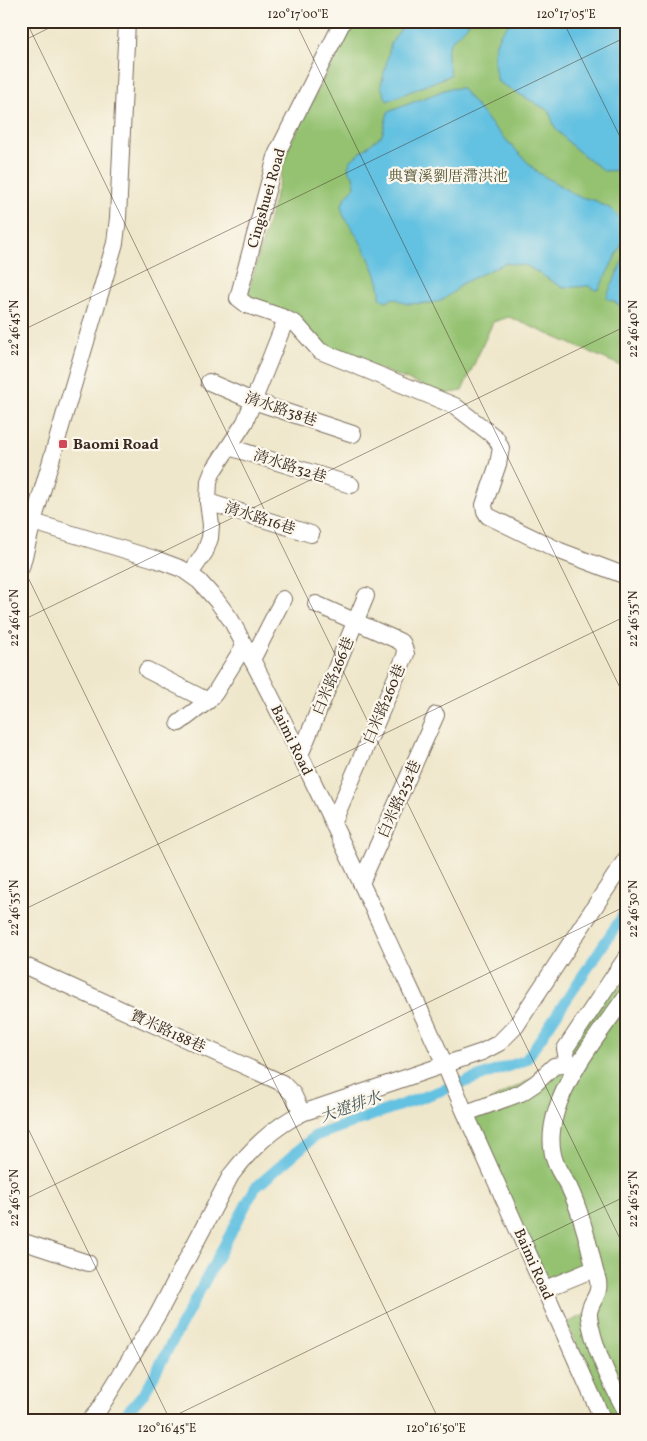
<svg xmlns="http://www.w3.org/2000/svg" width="647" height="1441" viewBox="0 0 647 1441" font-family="Vollkorn,'Noto Serif TC',serif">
<rect width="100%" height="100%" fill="#fbf7ec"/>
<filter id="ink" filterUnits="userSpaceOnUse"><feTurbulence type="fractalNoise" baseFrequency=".02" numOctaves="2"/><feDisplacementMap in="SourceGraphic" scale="10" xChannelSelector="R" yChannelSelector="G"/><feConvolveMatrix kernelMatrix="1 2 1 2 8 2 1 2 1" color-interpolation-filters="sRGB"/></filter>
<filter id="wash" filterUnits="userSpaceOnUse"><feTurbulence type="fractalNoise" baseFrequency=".0096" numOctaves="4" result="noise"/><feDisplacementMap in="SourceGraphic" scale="20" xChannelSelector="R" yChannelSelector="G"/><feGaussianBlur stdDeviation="1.12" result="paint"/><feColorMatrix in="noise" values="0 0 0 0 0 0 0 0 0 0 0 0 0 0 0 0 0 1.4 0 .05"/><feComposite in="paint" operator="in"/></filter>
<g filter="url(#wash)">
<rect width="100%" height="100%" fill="#efe7cb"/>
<g fill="#94c271" stroke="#687648">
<polygon points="354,21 626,21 626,368 509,317 493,322 462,391 444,394 318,345 256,305 248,293 290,144"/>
<polygon points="626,960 626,1420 608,1420 567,1323 595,1310 607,1287 598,1261 582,1265 575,1272 547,1278 468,1113 538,1075 564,1053"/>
</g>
<g fill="#63c1e1" stroke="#4f7680">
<path d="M408,21H470C467,26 464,29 459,33C443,47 446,56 451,75L387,101L381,86L391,43L404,24Z"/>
<path d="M512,21H626V170L604,171L573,147L555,128L549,111L498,82C491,58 491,39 512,21Z"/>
<path d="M461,88L493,126L537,172L577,196L597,201L599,204C617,209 613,215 626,222V236L599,289L595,290L589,286L563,288L527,266L505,263L461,284L455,291L441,301L431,303L407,304L394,298L386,301L380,298C382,281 365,249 355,233C350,224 338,214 343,202C345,197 351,191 355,187L353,176L349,171L348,167L351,160L382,135L388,112L447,89Z"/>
<polygon points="626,253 626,312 615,302 606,298"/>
</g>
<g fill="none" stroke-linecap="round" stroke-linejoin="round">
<polyline stroke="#63c1e1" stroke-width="11" points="120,1420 145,1392 255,1188 315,1136 526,1060 626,911"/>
</g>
</g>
<g filter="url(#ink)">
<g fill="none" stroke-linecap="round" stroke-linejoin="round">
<g stroke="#7a6c5b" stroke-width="18">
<g id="minor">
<polyline points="343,21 277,153 238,298 247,305 282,317 296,324 320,351 455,406 496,438 501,448 498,464 484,505 485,511 488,516 560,551 626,576"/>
<polyline points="209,382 253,401 353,434"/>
<polyline points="229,447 351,485"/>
<polyline points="208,502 311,534"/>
<path d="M33,522L158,560L182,569L199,581L217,601L231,620C286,722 335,827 384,932C411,991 439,1048 463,1108L603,1420"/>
<polyline points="21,568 33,522 115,243 118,218 127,21"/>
<polyline points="190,574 205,552 210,538 211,525 208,502 209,481 213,471 245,422 286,319"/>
<polyline points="316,604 399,641 403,644 406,654 333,823"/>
<polyline points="252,660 283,599"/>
<polyline points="147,670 208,701"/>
<polyline points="179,723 208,701 215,693 244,646"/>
<polyline points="300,755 366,596"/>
<polyline points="361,883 436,715"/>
<polyline points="21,964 282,1083 293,1094 302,1113"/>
<path d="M626,996C597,1038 534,1110 556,1164C559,1172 565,1180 569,1187C581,1212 588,1240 594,1267C595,1272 597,1276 598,1281C601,1297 588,1302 589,1316C593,1347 611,1384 626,1411"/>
<polyline points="568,1064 565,1049 626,958"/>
<polyline points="466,1113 521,1093 536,1083 554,1066 568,1064 575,1070"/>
<polyline points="21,1241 88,1263"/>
<polyline points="545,1289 594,1269"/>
<path d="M90,1420L98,1411L158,1314L231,1175C251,1149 272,1128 302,1113L482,1052L499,1043L516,1026L626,859"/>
</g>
</g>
<use href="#minor" stroke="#fff" stroke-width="16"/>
</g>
</g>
<path fill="none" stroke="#3b2a1e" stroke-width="1" stroke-opacity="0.45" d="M26,21L626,1251M295,21L626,700M563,21L626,149M21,42L63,21M21,331L626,37M21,563L439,1420M21,621L626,326M21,911L626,616M21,1114L170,1420M21,1201L626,906M166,1420L626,1196"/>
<rect fill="#d1495b" stroke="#fbf7ec" stroke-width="2" x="58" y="439" width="10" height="10" rx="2.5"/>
<g text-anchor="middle" stroke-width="4.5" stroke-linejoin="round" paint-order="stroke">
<g font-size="15" fill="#565837" stroke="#fbf7ec">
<text x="448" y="181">典寶溪劉厝滯洪池</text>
</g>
<g font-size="15" fill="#3b2a1e" stroke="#fbf7ec">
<text transform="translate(266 198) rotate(-74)" y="5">Cingshuei Road</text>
<text transform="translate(281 409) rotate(19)" y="5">清水路38巷</text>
<text transform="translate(290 466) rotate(18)" y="5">清水路32巷</text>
<text transform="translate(260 518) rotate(18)" y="5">清水路16巷</text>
<text transform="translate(333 676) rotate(-67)" y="5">白米路266巷</text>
<text transform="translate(384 704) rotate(-67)" y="5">白米路260巷</text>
<text transform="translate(292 740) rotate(64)" y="5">Baimi Road</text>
<text transform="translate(399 799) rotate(-66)" y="5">白米路252巷</text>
<text transform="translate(168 1031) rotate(25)" y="5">寶米路188巷</text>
<text transform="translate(534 1264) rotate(66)" y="5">Baimi Road</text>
</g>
<g font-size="15" font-weight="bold" fill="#3b2a1e" stroke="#fbf7ec" text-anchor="start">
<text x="73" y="449">Baomi Road</text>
</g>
<g font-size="16" font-style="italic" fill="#475758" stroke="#fbf7ec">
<text transform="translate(350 1106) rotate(-20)" y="6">大遼排水</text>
</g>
</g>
<rect width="647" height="1441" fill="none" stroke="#fbf7ec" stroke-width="55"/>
<rect x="28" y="28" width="592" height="1386" fill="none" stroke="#3b2a1e" stroke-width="2"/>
<g font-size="12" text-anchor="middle" fill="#3b2a1e">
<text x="298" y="18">120°17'00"E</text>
<text x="566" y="18">120°17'05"E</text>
<text transform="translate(14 328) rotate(-90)" y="4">22°46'45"N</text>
<text transform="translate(633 329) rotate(-90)" y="4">22°46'40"N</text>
<text transform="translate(14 618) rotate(-90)" y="4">22°46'40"N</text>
<text transform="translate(633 619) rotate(-90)" y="4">22°46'35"N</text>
<text transform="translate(14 908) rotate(-90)" y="4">22°46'35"N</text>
<text transform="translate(633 909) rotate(-90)" y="4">22°46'30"N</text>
<text transform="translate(14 1198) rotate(-90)" y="4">22°46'30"N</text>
<text transform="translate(633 1199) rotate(-90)" y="4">22°46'25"N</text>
<text x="167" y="1432">120°16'45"E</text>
<text x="436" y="1432">120°16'50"E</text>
</g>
</svg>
